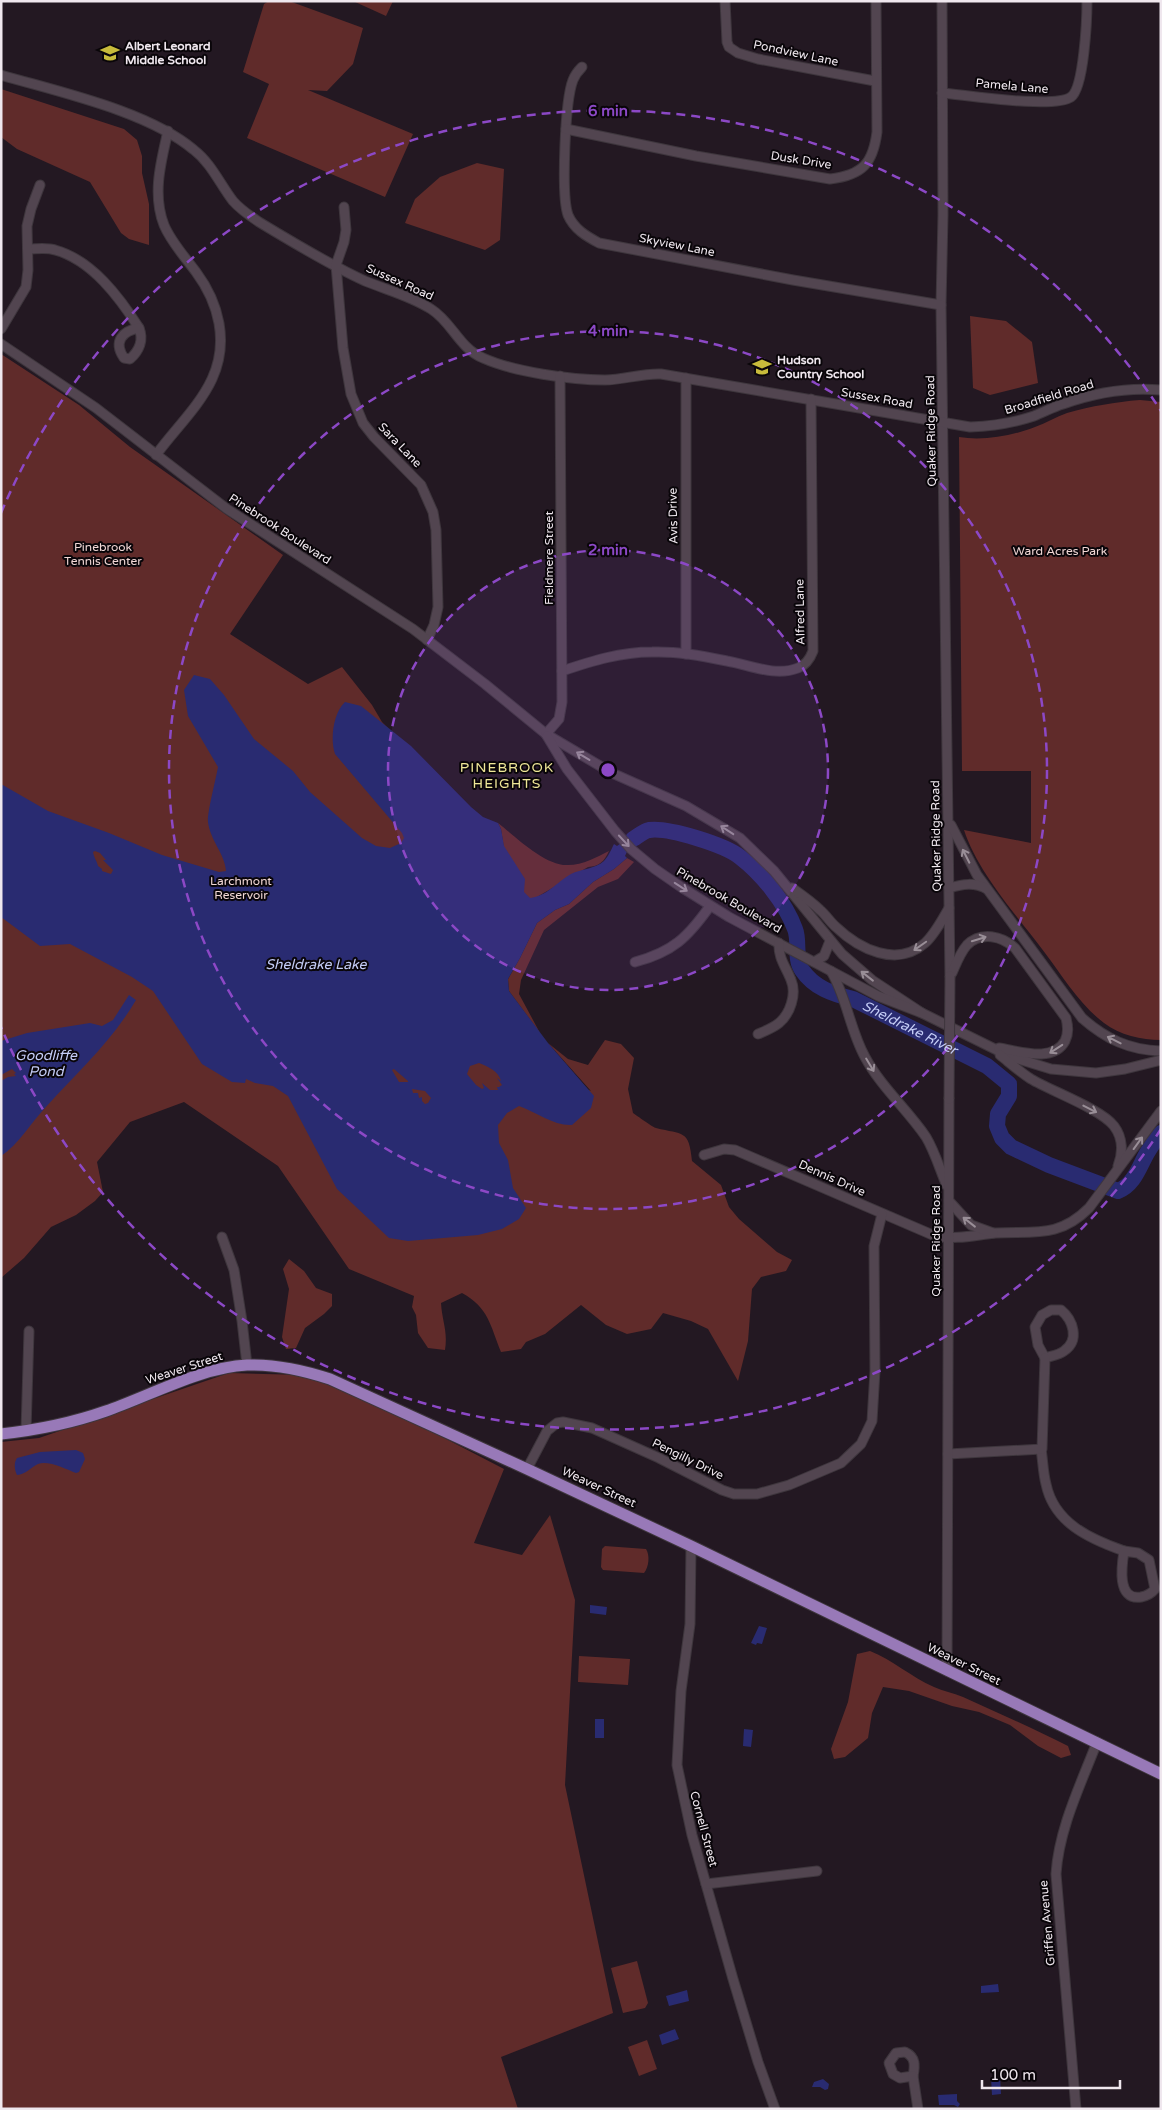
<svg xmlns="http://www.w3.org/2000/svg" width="1162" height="2110" viewBox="0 0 1162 2110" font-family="'Varela Round',sans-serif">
<rect width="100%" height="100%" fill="#231822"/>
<g fill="#602b2a">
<polygon points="269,1 289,1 363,28 353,64 327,91 308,90 413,134 385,197 247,138 269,84 243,72 264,4"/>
<polygon points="353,1 393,1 386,16"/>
<polygon points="1,89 124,129 137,140 142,156 142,173 149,204 149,245 129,239 121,233 90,182 17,149 1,137"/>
<polygon points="477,163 504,169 500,240 485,250 405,223 415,199 440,177"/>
<polygon points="970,316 1006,321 1032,342 1038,383 990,395 973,388"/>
<path d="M1,354L79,405L130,447L283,555L230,634L308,684L342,667L372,705L382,722L504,848L501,829L498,823C516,837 545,866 568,865C583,865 597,857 609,851C604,862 599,866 588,867L537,897L499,972L519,1057L591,1091L548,1043L568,1059L588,1065L605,1040L621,1044L634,1058L628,1089L633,1113C636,1115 654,1128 656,1128C683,1135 689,1129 692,1161L721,1185L729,1207L739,1219L777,1252L792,1260L786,1271L761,1277L752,1289L748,1341L738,1381L708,1329L691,1321L663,1313L651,1329L627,1334L606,1325L581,1305L545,1334L526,1342L521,1349L501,1352C490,1325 489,1308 462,1293L441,1303C442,1321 448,1331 445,1350L428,1348L418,1333L416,1315L412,1307L414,1296L349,1269L278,1166L184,1102L130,1122L97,1162L103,1192L95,1201L76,1215L51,1227L24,1258L1,1278Z"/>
<path d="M1140,400L1161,402V1040C1141,1040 1120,1035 1104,1023C1080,1005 1063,977 1045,953C1018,917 978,873 964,830L1031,843V771H962L959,437C983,441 1012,436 1035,427C1046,423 1056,417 1067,413C1092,406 1115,402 1140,400Z"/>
<polygon points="627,858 634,862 618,879 598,887 544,930 521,980 519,994 540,1033 509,991 508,979 520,958 537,923 555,910 569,904 593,882 614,869"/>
<polygon points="289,1259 304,1271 316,1288 332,1294 332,1306 324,1314 305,1328 296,1348 286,1349 282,1337 289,1289 283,1269"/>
<polygon points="229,1373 306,1375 398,1414 504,1469 474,1543 522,1555 550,1515 575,1600 565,1785 613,2013 501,2057 518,2109 1,2109 1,1442 39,1438"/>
<path d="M605,1546L646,1549C650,1555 649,1567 644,1573L603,1570L601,1567L602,1549Z"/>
<path d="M870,1651C893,1660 911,1677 934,1687C943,1691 953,1693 963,1697C998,1713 1033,1728 1068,1746L1071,1755L1061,1758L1038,1746L1010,1725L979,1712L952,1706L909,1691L883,1687L872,1713L868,1738L845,1757L834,1759L831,1749L848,1702L857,1654Z"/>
<polygon points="579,1656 630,1659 628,1685 578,1682"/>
<polygon points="637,1961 648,2003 645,2008 623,2013 611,1968"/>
<polygon points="647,2040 657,2069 639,2076 628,2047"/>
</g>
<g fill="#292b71" fill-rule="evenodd">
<path d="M194,675L210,679L224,695L254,739L293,771L310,792L362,838L376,846L390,848L401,843L404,838L402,833L335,754C330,740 333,713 345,702L361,706L411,746L471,807L483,817L498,823L501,829L504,846L525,879L524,892L530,898C547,896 557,882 571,874C581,869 595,869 604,861C608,857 611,850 614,844L617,846L628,838L633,839L625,856L627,858L614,869L593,882L569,904L555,910L537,923L520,958L508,979L509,991L548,1043L594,1096L591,1108L572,1125C554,1126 536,1112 519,1106L507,1113L498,1125L499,1143L508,1160L513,1188L526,1208L519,1219L502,1229L478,1235L408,1241L389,1238L337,1189L288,1096L273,1086L255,1083L246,1079L245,1083L232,1082L202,1064L153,991L132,977L70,944L40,946L1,917V784L48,811L109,833L162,855L219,872L226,871C225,854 210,840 208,822C207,813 216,779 218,767L188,716L184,690ZM95,851L100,853L106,860H103L113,870L111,874L102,871V869L98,866C97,861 94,858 93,852ZM479,1063C487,1066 499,1071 501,1081L497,1078L502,1085L499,1087H497L498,1090H490L482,1083L484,1088L482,1089L476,1085L467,1074L470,1066ZM394,1069L408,1081V1082H399L392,1070ZM412,1089L425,1091L431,1098L428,1103L425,1104L422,1101V1097L419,1098L418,1093H413Z"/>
<path d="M129,995L136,1000C110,1044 78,1071 45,1108C30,1124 19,1144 1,1156V1081L8,1077L16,1076L14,1074L16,1073L12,1069L1,1075V1041L27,1033L90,1023L102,1026L113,1020Z"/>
<path d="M76,1450L83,1453L85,1459L79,1472L76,1473C66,1469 48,1460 38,1464C30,1468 26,1474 17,1475C14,1469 14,1462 17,1458L40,1452Z"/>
<polygon points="590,1605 607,1607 606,1615 590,1613"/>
<polygon points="759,1626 767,1628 762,1644 757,1643 756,1645 751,1643"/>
<rect x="595" y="1719" width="9" height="19"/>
<polygon points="744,1729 753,1730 751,1747 743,1746"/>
<polygon points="998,1984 999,1992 981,1993 981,1986"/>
<polygon points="687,1990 689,2001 669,2006 666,1996"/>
<polygon points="675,2029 679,2039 662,2045 659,2035"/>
<polygon points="1000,2077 1001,2094 992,2095 991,2078"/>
<polygon points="823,2079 829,2084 828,2089 825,2090 820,2087 812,2087 814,2082"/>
<polygon points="957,2094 957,2101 960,2104 958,2107 954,2105 939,2105 938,2095"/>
</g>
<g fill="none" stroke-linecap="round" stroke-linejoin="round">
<path stroke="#292b71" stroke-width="16" id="s1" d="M633,839C638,836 644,831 649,830C668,827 725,845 740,857C762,874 785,902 795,929C800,941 794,959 802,970C814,988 833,994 853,999L987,1066L1009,1084V1096L998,1114L997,1126L1002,1138L1011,1147L1049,1165L1118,1191C1134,1185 1139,1167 1147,1153C1151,1146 1156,1139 1161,1133"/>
<g stroke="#3e363d" stroke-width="11">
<g id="minor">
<polyline points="725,1 727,42 729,47 738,53 758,59 875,81"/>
<polyline points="942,1 943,215 941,305 950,976"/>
<path d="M582,67C578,71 575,75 573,80C565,100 561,195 568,215C574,229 586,236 599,243L793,280L941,305"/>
<path d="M1,75C59,92 148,111 194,150C211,163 220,184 233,201C240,209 250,216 259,222C292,242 330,265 365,281C387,290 411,296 431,309C452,322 459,348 483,358C514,372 571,380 605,380C624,380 642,373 661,374L970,427C993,426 1013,423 1034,416C1044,412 1053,407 1063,404C1094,393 1128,387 1161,390"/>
<path d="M942,93C966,95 1054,109 1071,97C1084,88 1087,19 1087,1"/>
<path d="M566,129L696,156L830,179C863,175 873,163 877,132L876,1"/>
<polyline points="344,207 346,230 344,242 336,265 343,348 351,394 363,423 374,437 421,485 433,512 436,530 438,607 434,625 427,640"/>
<path d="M28,249C36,249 47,247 55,250C92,260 120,298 139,328"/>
<path d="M139,328C144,340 139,351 130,359L124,358C113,342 122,331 139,328Z"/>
<polyline points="1,329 26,287 28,270 27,226 31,209 40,185"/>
<polyline points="1,344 96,408 227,509 413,629 485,684 546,734 612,773 686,806 740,838 774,871 842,954 872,980 922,1013"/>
<polyline points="686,378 686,654"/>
<path d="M156,455C174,430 199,407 212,379C229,342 219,303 196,272C185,257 171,242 164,225C152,194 161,162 168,131"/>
<path d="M562,671C592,661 620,652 652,652C677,651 702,656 727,661C750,665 775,677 798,668C806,665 810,659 813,651L811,399"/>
<polyline points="546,734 559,719 562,702 560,376"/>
<polyline points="547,736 567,769 615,831 631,849 655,869 681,887 729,917 878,996 922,1013 1009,1056 1051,1069 1096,1073 1125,1069 1161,1060"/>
<path d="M951,825L977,875L1082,1018C1106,1039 1129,1050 1161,1051"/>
<path d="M792,888C802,895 812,902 820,910C826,915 830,922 836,927C859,949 897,968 925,943C935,934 942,920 949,908"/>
<path d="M949,888C963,884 974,882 987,889"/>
<path d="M635,962C673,952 688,937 710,906"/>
<polyline points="814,962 824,956 830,941"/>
<path d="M831,971C847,998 850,1030 865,1057C881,1087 907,1109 926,1137C935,1152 940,1170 947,1186"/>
<path d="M952,973C956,964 960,953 967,945C981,931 1002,936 1015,948L1066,1018C1068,1026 1069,1033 1065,1041C1053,1063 1019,1051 999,1048"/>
<path d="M758,1034C765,1031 773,1028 779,1023C790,1014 797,994 791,980C786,967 778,958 779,943"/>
<path d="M1000,1055C1010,1063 1020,1072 1031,1079C1051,1091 1101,1109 1114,1126C1123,1138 1123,1153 1118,1166"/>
<path d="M704,1155L724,1149L735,1150L935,1236C956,1240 975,1235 996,1233C1035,1231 1059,1238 1089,1208L1161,1111"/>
<polyline points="949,1201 971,1225 993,1233"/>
<polyline points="222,1237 234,1270 242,1321 247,1365"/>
<path d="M1051,1310H1061C1073,1320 1080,1340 1064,1351C1059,1355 1051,1356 1045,1358L1038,1345L1035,1327L1042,1315Z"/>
<polyline points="26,1431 29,1331"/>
<path d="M1041,1449C1043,1461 1043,1473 1046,1484C1054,1523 1090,1539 1124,1551"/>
<polyline points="948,1454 1042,1449 1045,1358"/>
<polyline points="527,1469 547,1431 557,1423 563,1422 592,1428 659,1458 722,1490 734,1494 757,1494 789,1485 841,1463 861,1444 872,1421 875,1371 874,1246 882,1214"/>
<polyline points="691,1546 690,1624 681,1691 677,1765 692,1835 733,1979 758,2062 775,2109"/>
<path d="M1124,1551L1138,1553L1149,1560L1155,1589C1151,1594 1146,1596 1141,1597C1116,1601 1122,1564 1124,1551Z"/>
<polyline points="947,1671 949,1099"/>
<polyline points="706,1884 817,1871"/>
<path d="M905,2052C916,2057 915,2066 913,2076L900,2078L893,2074L889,2063L896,2053Z"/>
<polyline points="913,2076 918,2109"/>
<path d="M1076,2109L1056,1874C1059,1828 1081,1784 1097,1742"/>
</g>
</g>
<g stroke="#3e363d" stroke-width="13">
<path id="major" d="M1,1434C37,1430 72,1423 106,1411C149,1396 202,1367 247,1365C276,1364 303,1370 330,1379L527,1469L691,1546L1161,1774"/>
</g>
<use href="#minor" stroke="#524550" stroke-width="9"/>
<use href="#major" stroke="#9879b8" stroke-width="11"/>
<g stroke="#3e363d" stroke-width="11" stroke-linecap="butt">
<polyline id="minor-bridge" points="949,1099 950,976"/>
</g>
<use href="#minor-bridge" stroke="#524550" stroke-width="9"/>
</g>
<defs><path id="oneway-shaft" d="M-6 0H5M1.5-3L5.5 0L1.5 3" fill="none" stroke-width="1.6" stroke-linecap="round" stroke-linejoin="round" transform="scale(1.25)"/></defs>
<g stroke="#998e97">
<use href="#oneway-shaft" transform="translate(583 756) rotate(-149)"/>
<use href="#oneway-shaft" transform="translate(727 830) rotate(-147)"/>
<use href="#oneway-shaft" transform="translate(624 841) rotate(47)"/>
<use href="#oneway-shaft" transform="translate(966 856) rotate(-117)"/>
<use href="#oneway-shaft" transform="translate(681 887) rotate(33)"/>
<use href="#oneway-shaft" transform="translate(979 939) rotate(-17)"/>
<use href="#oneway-shaft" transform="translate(920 946) rotate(145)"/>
<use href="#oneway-shaft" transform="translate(867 976) rotate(-142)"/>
<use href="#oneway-shaft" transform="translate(1114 1040) rotate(-153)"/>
<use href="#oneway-shaft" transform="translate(1056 1049) rotate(147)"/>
<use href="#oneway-shaft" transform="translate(870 1065) rotate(59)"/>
<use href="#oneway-shaft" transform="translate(1090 1109) rotate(27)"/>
<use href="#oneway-shaft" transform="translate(1138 1143) rotate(-54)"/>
<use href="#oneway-shaft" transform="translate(969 1222) rotate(-142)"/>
</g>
<circle cx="608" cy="770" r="220" fill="#8c48c6" fill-opacity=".12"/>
<g fill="none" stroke="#8c48c6" stroke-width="2.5" stroke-dasharray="9 6">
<circle cx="608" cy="770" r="220"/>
<circle cx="608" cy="770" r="439"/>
<path d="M1161 1129A659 659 0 0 1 1 1027M1 513A659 659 0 0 1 1161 411"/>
</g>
<defs>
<g id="school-bare" transform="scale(1.5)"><path d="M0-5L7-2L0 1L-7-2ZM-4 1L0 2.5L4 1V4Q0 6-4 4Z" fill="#c8bb3b" stroke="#090509" stroke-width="2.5" paint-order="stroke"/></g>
</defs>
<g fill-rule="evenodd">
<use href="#school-bare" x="110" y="53"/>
<use href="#school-bare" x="762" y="367"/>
</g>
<g text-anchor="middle" stroke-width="4" stroke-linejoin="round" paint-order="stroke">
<g font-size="12" font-weight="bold" fill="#efe7ee" stroke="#090509" text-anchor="start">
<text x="125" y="50">Albert Leonard<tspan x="125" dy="14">Middle School</tspan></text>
<text x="777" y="364">Hudson<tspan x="777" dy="14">Country School</tspan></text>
</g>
<g font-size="12" fill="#efe7ee" stroke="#090509">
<text transform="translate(796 53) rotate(12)" y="4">Pondview Lane</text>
<text transform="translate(1012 86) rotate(5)" y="4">Pamela Lane</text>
<text transform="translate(801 160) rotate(9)" y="4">Dusk Drive</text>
<text transform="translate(677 245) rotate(11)" y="4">Skyview Lane</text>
<text transform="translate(400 282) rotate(24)" y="4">Sussex Road</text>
<text transform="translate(1049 397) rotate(-17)" y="4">Broadfield Road</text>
<text transform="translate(877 398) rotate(10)" y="4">Sussex Road</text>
<text transform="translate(931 431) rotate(-91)" y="4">Quaker Ridge Road</text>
<text transform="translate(400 445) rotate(46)" y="4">Sara Lane</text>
<text transform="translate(673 516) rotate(-91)" y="4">Avis Drive</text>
<text transform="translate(280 529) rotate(33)" y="4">Pinebrook Boulevard</text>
<text transform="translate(549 558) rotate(-90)" y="4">Fieldmere Street</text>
<text transform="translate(800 612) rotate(-91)" y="4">Alfred Lane</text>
<text transform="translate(936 836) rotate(-91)" y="4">Quaker Ridge Road</text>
<text transform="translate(729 900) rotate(30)" y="4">Pinebrook Boulevard</text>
<text transform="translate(832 1178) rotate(24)" y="4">Dennis Drive</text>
<text transform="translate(936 1241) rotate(-90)" y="4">Quaker Ridge Road</text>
<text transform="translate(184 1368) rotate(-18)" y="4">Weaver Street</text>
<text transform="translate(688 1459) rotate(26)" y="4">Pengilly Drive</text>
<text transform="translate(599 1487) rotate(25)" y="4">Weaver Street</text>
<text transform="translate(964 1664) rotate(26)" y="4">Weaver Street</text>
<text transform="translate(704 1829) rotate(75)" y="4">Cornell Street</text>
<text transform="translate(1047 1923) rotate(-95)" y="4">Griffen Avenue</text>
</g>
<g font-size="12" fill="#f2d8d6" stroke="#090509">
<text x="103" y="551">Pinebrook<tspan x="103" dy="14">Tennis Center</tspan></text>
<text x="1060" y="555">Ward Acres Park</text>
<text x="241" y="885">Larchmont<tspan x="241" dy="14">Reservoir</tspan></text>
</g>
<g font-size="14" letter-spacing="1" fill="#efe798" stroke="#090509">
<text x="507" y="772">PINEBROOK<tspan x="507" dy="16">HEIGHTS</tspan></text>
</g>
<g font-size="14" font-style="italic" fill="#c4ccf6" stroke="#090509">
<text x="316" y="969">Sheldrake Lake</text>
<text dy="5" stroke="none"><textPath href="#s1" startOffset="372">Sheldrake River</textPath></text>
<text x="46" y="1060">Goodliffe<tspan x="46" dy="16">Pond</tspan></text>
</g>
</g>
<circle cx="608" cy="770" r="8" fill="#8c48c6" stroke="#090509" stroke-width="2.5"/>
<g font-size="15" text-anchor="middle" font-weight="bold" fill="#8c48c6" stroke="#090509" stroke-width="4" stroke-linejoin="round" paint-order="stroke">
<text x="608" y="116">6 min</text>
<text x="608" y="336">4 min</text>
<text x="608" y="555">2 min</text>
</g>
<rect width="1162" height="2110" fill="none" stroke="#efe7ee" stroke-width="5"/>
<path d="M982 2080v8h138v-8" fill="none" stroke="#efe7ee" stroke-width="2.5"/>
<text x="990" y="2080" font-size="15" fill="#efe7ee" stroke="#090509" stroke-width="4" paint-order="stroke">100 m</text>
</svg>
